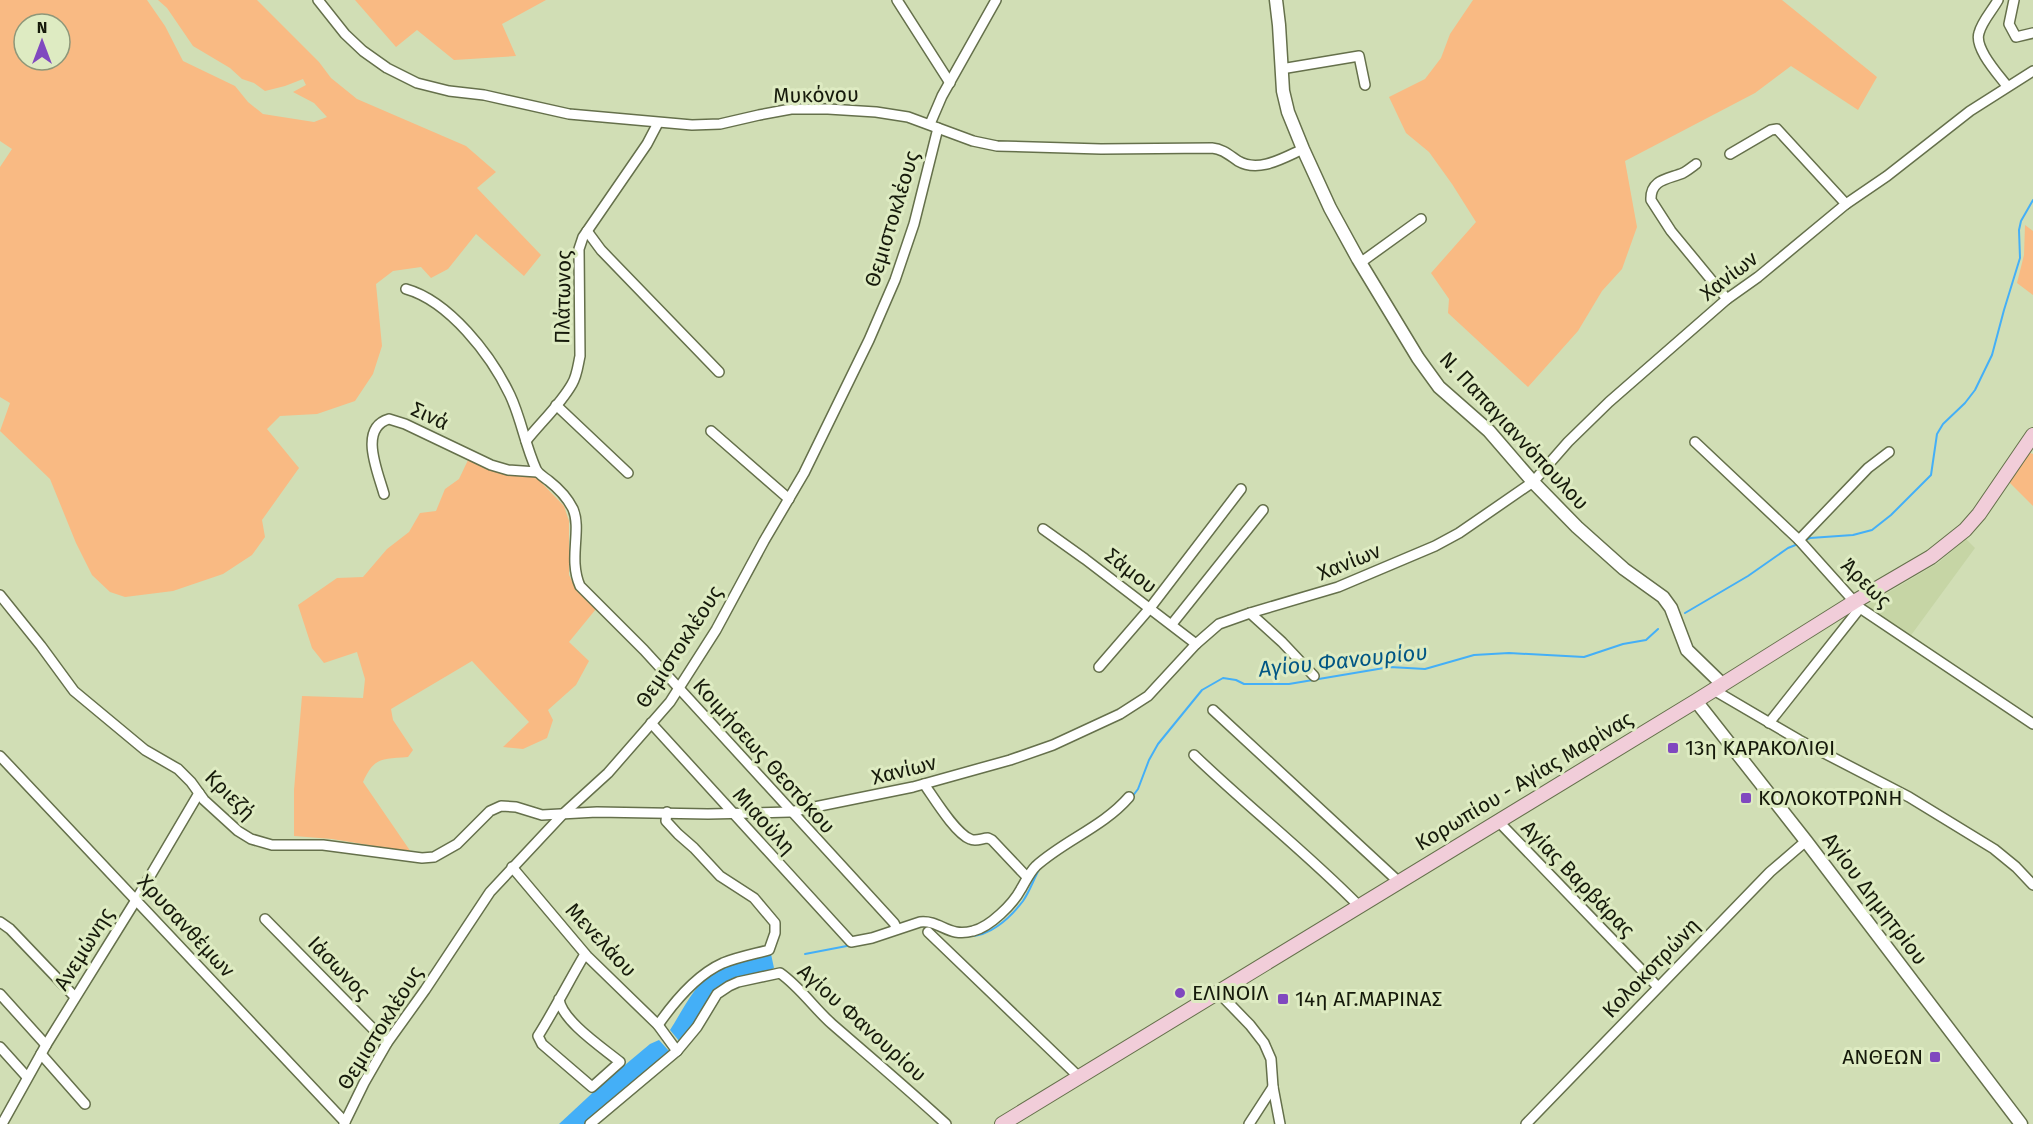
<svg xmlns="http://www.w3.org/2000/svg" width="2033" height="1124" viewBox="0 0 2033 1124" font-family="'Fira Sans',sans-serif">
<rect width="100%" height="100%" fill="#d1deb5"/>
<polygon fill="#c6d5a5" points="1966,539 1975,548 1909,638 1867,608 1867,605 1938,563"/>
<g fill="#f9ba83" fill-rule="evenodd">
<path d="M0,0H147L165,26L183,61L235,86L248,102L263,114L314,122L327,117L314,103L293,92L306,85L303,79L285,86L265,91L254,83L242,79L230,68L193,46L167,8L158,0H257L319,62L331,78L357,99L466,146L496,172L477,188L541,255L524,276L476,234L448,269L431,278L421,267L393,271L376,284L382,346L373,374L355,401L317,414L280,416L267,429L299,468L262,520L265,537L252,555L223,574L173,591L125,597L110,592L92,575L76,543L50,479L0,431L10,403L0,397V167L12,149L0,141ZM24,24H60V60H24Z"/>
<polygon points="355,0 546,0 502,24 516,56 454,60 417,30 396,47"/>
<polygon points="1473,0 1782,0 1877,77 1858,110 1791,66 1755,93 1625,161 1637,227 1622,269 1602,291 1578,331 1528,387 1448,313 1449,299 1431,273 1476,222 1452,184 1429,152 1406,133 1389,97 1425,79 1441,58 1450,34"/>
<polygon points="2025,225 2033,231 2033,295 2017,283 2024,255"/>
<polygon points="2030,453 2033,454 2033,506 2008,481 2026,456"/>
<path d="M468,460L514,475H534L564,506L569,521V575L577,591L596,609L569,642L589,661L576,685L548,710L553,720L547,738L523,749L503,747L529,722L472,661L391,709L393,720L413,750L408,757C382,759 374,757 363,782L411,852L332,839L294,836V790L302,696L363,698L365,679L357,652L324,663L312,648L298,605L337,578L363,577L387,549L409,532L420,513L436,511L445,489L459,479Z"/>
</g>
<g fill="#44aff7">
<path d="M762,954H771L774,968L710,998L690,1030L680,1042L670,1030C683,1010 695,983 716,970C729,962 748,959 762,954Z"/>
<polygon points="659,1040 669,1051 660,1060 584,1124 559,1124 601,1085 650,1044"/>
</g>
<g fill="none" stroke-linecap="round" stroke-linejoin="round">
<g stroke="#44aff7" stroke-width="2">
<polyline points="1803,541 1810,538 1853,535 1872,530 1891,515 1931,475 1937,434 1943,424 1965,403 1975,390 1992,355 2004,310 2020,258 2019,230 2021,221 2033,200"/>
<polyline points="1685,613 1748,576 1788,548 1798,544"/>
<polyline points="1132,797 1138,789 1149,760 1158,744 1202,690 1223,678 1236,680 1244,684 1289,684 1390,667 1425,669 1474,655 1509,653 1584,657 1623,644 1646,640 1658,629"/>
<path d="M965,936C988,939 1010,918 1023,901C1030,891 1034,878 1040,868"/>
<polyline points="805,954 852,945"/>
</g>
<g stroke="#65704b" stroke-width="12">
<g id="minor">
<path d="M318,0L345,34L363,51L387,68L417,83L449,91L484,95L569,114L692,125L720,124L759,115L791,109H828L876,112L908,117L973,141L997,146L1101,149L1212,148C1223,149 1229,155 1238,161C1259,173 1283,158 1303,149"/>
<polyline points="897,0 950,83"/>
<path d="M1998,0C1992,11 1982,21 1979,33C1974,48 1998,74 2007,86"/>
<polyline points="2014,0 2009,24 2016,37 2033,33"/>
<polyline points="1281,69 1359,56 1365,85"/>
<polyline points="930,124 942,96 996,0"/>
<polyline points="1730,154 1771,130 1777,129 1846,204"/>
<path d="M1696,164C1692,167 1687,171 1683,173C1669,179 1650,179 1651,200L1671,231L1727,299"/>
<polyline points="587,231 601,250 719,372"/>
<polyline points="1360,263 1421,219"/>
<path d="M406,289C449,301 491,355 510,395C521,418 525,445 536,469C538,474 544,477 549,481C558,488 568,499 573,509C582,530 568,559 580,586L644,650L894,923L897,929"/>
<polyline points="556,405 628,473"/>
<polyline points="711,431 789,499"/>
<path d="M526,441C541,422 560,405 572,384C577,376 578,365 580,356L579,249L583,237L647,144L658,123"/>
<polyline points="1695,442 1799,540 1860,608 2033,724"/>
<path d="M384,494C378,472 358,428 389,419L405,424L491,465L508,470L537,472"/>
<polyline points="1043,529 1085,559 1196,644"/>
<polyline points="1799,540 1868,468 1889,452"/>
<polyline points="0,595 41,646 74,691 145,750 178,769 191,782 204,800 238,831 251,839 272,845 323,845 422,858 434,857 457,844 490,811 501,806 516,807 542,815 597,812 708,814 790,812 913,787 1010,760 1053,745 1120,714 1148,696 1196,644 1219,624 1250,613 1338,587 1435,546 1459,533 1533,482 1568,442 1609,402 1727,299 1758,277 1846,204 1887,176 1970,111 2033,71"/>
<polyline points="1250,613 1282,642 1314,676"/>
<polyline points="1172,624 1263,510"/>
<polyline points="1099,667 1150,608 1241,489"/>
<polyline points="1712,689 1799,740 1909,797 1994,849 2016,867 2033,885"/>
<polyline points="1213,710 1399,882"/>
<path d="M651,723L851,942L872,938L920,922C941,920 948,938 973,931C990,927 1013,904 1021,889C1026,881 1029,873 1036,866C1065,840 1103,827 1129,797"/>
<polyline points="1769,723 1860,608"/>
<path d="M1194,755C1248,807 1307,853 1359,906"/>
<polyline points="0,756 345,1122"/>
<path d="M924,784C934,798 955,833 970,839C976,842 982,838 988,838L992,840L1027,877"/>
<polyline points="1498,821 1658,987"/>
<polyline points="512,867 587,956 658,1025 677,1051"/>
<polyline points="265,919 387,1043"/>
<polyline points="0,922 10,929 75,997"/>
<polyline points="928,932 1079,1077"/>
<polyline points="1218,992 1250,1025 1264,1043 1271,1059 1273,1087 1280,1124"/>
<polyline points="0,994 46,1045"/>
<path d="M559,999C562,1021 603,1048 620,1062L592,1087L542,1044L538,1036C555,1009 569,981 585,954"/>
<path d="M658,1025C674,1002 696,975 723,963C738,957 754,954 769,950L775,933V923L754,898L720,876L694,848L678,834L666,821L667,812"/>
<polyline points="0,1047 27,1077"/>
<polyline points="41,1054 85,1104"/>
<polyline points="2,1124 46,1045 136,900 199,793"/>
<polyline points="344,1124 364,1083 387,1043 425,990 490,892 563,814 608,773 670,702 716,630 764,541 804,473 869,340 895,280 914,224 938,128"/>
<path d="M590,1124L677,1051L697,1027L717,994L729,986L738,982L780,973C800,987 814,1008 832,1024C870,1057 909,1090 946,1124"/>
<polyline points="1249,1124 1273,1087"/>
<polyline points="1526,1124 1770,872 1806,841"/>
</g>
</g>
<g stroke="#65704b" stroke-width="15">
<g id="tertiary">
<polyline points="1276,0 1279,25 1283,91 1288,112 1303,149 1330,208 1358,259 1418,358 1439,387 1489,431 1533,482 1577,527 1624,569 1663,597 1671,608 1687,650 1721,683"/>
<polyline points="1696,701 1806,841 2021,1124"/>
</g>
</g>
<g stroke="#65704b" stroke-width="16">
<polyline id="secondary" points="1002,1124 1696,701 1854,602 1931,557 1965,530 1979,514 2033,435"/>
</g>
<use href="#minor" stroke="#fff" stroke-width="9"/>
<use href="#tertiary" stroke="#fff" stroke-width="12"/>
<use href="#secondary" stroke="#f1cdd9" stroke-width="14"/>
</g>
<g fill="#8048bf" stroke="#deebc2" stroke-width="2">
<rect x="1667" y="742" width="12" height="12" rx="3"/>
<rect x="1740" y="792" width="12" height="12" rx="3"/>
<circle cx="1180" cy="993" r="6"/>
<rect x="1277" y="993" width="12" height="12" rx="3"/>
<rect x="1929" y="1051" width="12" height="12" rx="3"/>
</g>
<g text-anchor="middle" stroke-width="6" stroke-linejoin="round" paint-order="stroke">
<g font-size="21" fill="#161a0b" stroke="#deebc2">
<text transform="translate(816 95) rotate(-1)" y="7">Μυκόνου</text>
<text transform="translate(892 219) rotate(-73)" y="7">Θεμιστοκλέους</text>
<text transform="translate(1729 276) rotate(-38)" y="7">Χανίων</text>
<text transform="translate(563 297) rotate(-89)" y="7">Πλάτωνος</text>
<text transform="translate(430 416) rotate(25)" y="7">Σινά</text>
<text transform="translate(1514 431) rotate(47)" y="7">Ν. Παπαγιαννόπουλου</text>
<text transform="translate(1349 562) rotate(-22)" y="7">Χανίων</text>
<text transform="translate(1131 571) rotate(38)" y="7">Σάμου</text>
<text transform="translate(1866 583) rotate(44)" y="7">Άρεως</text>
<text transform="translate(679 647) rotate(-57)" y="7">Θεμιστοκλέους</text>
<text transform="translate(764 756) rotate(48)" y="7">Κοιμήσεως Θεοτόκου</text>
<text transform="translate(904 770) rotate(-14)" y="7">Χανίων</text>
<text transform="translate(1524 781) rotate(-31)" y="7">Κορωπίου - Αγίας Μαρίνας</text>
<text transform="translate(230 795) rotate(45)" y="7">Κριεζή</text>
<text transform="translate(764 821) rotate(48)" y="7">Μιαούλη</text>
<text transform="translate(1578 879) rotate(46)" y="7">Αγίας Βαρβάρας</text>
<text transform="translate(1875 899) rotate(53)" y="7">Αγίου Δημητρίου</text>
<text transform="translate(186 926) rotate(47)" y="7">Χρυσανθέμων</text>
<text transform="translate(601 940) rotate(47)" y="7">Μενελάου</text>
<text transform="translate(84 949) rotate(-58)" y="7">Ανεμώνης</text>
<text transform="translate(339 968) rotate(46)" y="7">Ιάσωνος</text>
<text transform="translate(1651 968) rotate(-46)" y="7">Κολοκοτρώνη</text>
<text transform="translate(862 1023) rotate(42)" y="7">Αγίου Φανουρίου</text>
<text transform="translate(380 1028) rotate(-58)" y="7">Θεμιστοκλέους</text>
</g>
<g font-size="21" fill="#161a0b" stroke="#deebc2" text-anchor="start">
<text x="1685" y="755">13η ΚΑΡΑΚΟΛΙΘΙ</text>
<text x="1758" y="805">ΚΟΛΟΚΟΤΡΩΝΗ</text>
<text x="1192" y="1000">ΕΛΙΝΟΙΛ</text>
<text x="1295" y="1006">14η ΑΓ.ΜΑΡΙΝΑΣ</text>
<text x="1923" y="1064" text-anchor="end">ΑΝΘΕΩΝ</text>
</g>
<g font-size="22" font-style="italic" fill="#005684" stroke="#deebc2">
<text transform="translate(1343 660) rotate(-6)" y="8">Αγίου Φανουρίου</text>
</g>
</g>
<g transform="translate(42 42)"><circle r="28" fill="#deebc2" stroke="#8e9779" stroke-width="1.5"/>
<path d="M0-4.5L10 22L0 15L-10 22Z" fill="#8048bf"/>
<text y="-9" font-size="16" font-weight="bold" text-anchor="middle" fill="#161a0b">N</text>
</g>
</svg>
